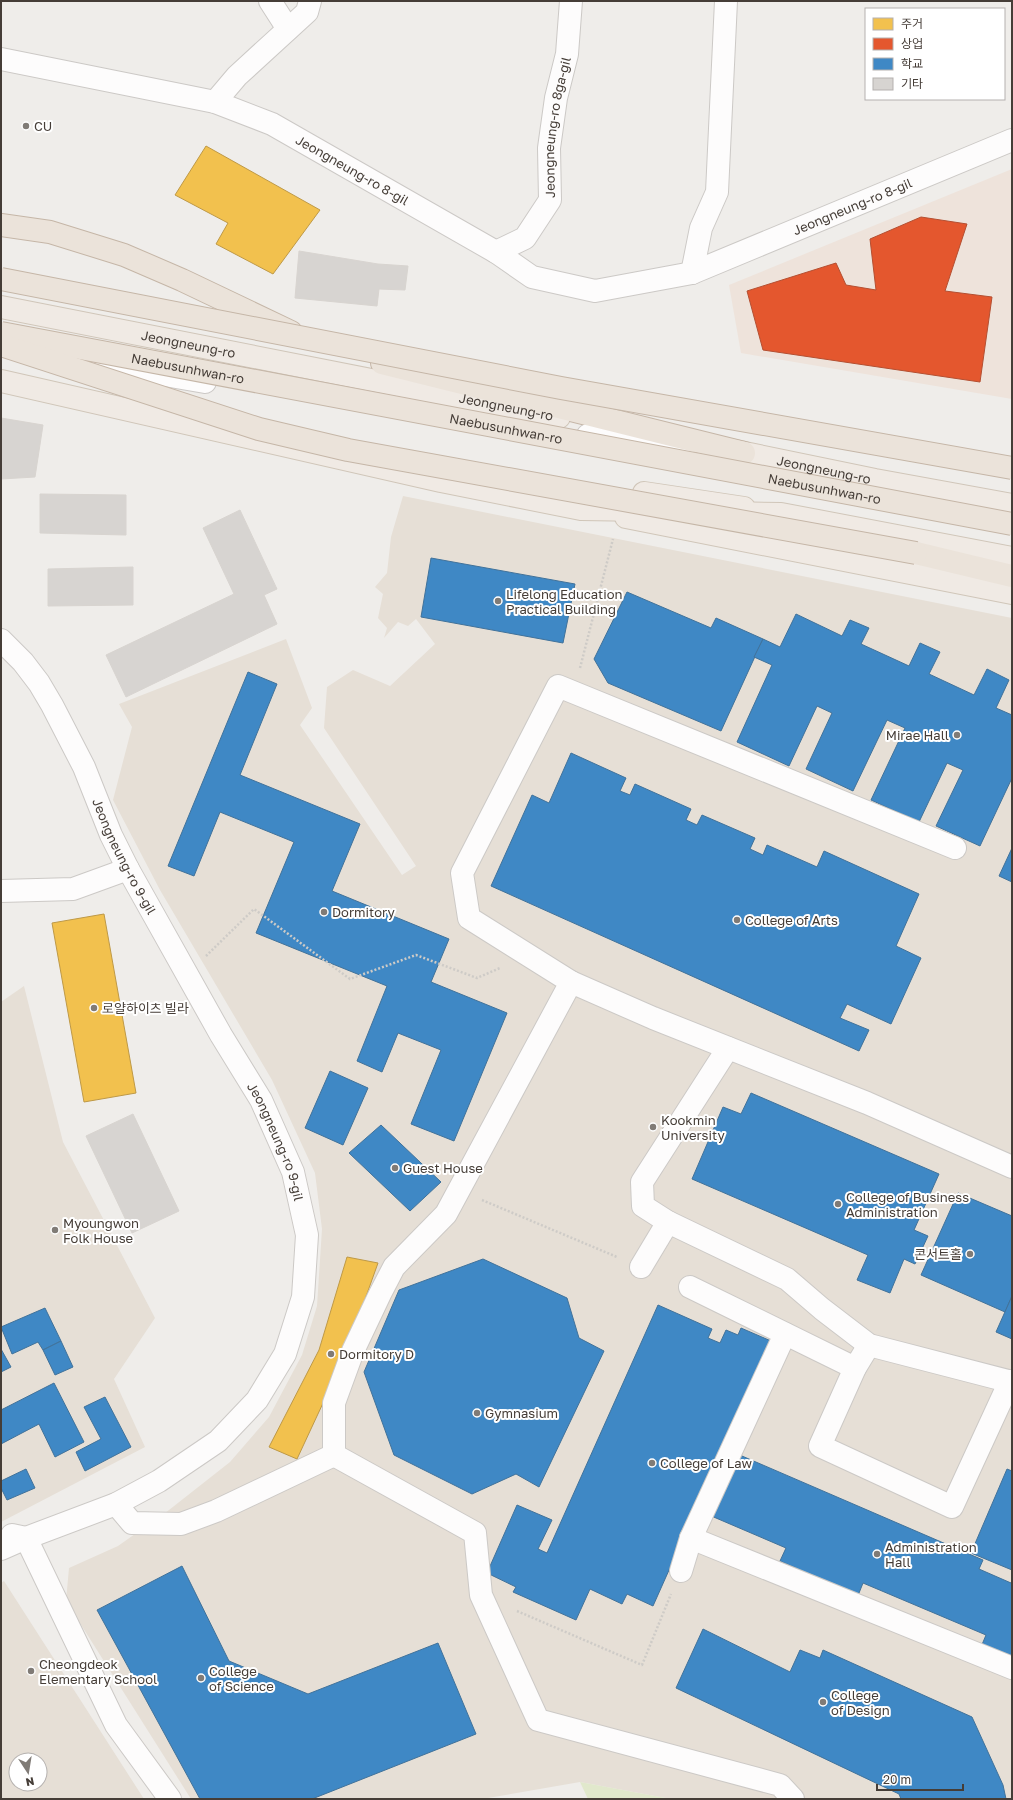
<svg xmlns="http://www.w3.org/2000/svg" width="1013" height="1800" viewBox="0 0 1013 1800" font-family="'Golos Text','Noto Sans KR',sans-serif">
<rect width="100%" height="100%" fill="#efedea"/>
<polygon fill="#eee3db" points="1012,169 1012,399 741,353 729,285"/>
<g fill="#e6dfd6" fill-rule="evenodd">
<polygon points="403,496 1012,618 1012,1799 671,1799 580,1782 482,1799 191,1799 66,1601 69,1568 118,1546 169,1510 230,1462 269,1417 302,1355 317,1306 322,1229 315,1173 272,1080 160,890 113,800 132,727 119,704 286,639 312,708 300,725 402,875 416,866 324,728 327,687 353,670 390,686 435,644 416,619 408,626 398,622 384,638 387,628 378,618 383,594 375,587 387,573 391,537"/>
<polygon points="24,986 63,1142 155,1318 114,1379 145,1447 1,1522 1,1002"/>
<path d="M4,1581L144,1799H1V1583ZM16,1760H40V1784H16Z"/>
</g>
<polygon fill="#e1e8cc" points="580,1782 671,1799 588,1799"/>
<g fill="#f2c14e" stroke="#be9947">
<polygon points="206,146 320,210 273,274 216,244 228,223 175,195"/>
<polygon points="104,914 136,1093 84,1102 52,923"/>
<polygon points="347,1257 378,1263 344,1358 297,1459 269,1447 319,1350"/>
</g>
<polygon fill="#e4572e" stroke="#b44f31" points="921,217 967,224 945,291 992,297 980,382 763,350 747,291 836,263 846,285 876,290 870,239"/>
<g fill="#3f88c5" stroke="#41729a">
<polygon points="431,558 575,584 563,643 421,617"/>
<polygon points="627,592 711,628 716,618 763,639 721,731 608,683 594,659"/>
<polygon points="796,614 842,636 850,620 869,628 861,644 909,666 920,643 940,652 929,674 974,695 987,669 1009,680 996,708 1012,715 1012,778 980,846 936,826 963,770 947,763 919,822 871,800 905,728 887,720 853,791 806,769 832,713 817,706 789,766 737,742 772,665 754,657 763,639 780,647"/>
<polygon points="248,672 277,684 240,775 360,824 332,891 449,939 431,982 507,1013 454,1141 411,1124 441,1050 398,1033 382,1072 357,1061 387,986 256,933 294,842 220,812 194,876 168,866"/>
<polygon points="571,753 626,778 620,791 630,795 635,784 691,809 686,820 697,825 702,815 755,838 750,849 763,855 767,845 817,867 824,851 919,894 896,946 921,958 891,1024 847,1004 840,1018 869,1030 859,1051 491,886 532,795 549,803"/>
<polygon points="1012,848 1012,882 999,876"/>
<polygon points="330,1071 368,1088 343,1145 305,1128"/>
<polygon points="751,1093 939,1174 914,1230 928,1236 915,1264 904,1259 890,1293 857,1280 868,1255 692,1179 723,1107 741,1114"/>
<polygon points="381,1125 441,1182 410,1211 349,1153"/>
<polygon points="958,1193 1012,1216 1012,1296 1005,1312 921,1275"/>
<polygon points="483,1259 567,1298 579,1338 604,1351 539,1487 516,1474 472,1494 394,1455 364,1372 399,1290"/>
<polygon points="1012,1296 1012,1339 996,1332"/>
<polygon points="658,1305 712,1329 708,1338 720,1343 726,1330 738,1335 741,1328 771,1341 653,1606 627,1594 622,1604 590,1589 576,1620 513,1592 516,1587 487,1573 517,1505 552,1520 538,1549 547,1553"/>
<polygon points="45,1308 61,1341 43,1350 38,1342 12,1354 1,1327"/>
<polygon points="61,1341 73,1367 55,1375 43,1350"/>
<polygon points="1,1349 11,1367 1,1372"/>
<polygon points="54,1383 84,1442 55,1457 39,1424 1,1444 1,1410"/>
<polygon points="105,1397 131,1447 85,1471 76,1452 101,1439 84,1407"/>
<polygon points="735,1453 983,1560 979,1569 1011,1583 1012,1580 1012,1661 981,1647 986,1635 863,1583 855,1603 793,1576 796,1568 780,1561 786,1548 709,1515"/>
<polygon points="26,1469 35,1488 7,1500 1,1488 1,1481"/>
<polygon points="1007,1469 1012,1471 1012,1570 971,1553"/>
<polygon points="182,1566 229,1661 308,1694 438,1643 476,1734 312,1799 200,1799 97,1610"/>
<polygon points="703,1629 790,1672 800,1650 820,1658 823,1650 972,1717 1003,1785 1006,1799 901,1799 899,1794 676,1688"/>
</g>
<g fill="#d7d4d1" stroke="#d8d4d0">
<polygon points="299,251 378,264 408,266 405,290 379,289 377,306 295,298"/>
<polygon points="1,418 43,425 35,477 1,479"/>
<polygon points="40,494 126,495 126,535 40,533"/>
<polygon points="240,510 277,589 264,595 277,624 126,697 106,655 234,594 203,528"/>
<polygon points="133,567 133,605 48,606 48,569"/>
<polygon points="133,1114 179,1211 132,1233 86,1136"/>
</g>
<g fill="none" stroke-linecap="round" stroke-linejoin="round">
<g stroke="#ccc9c6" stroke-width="24">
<g id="minor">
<polyline points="270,1 288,29"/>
<path id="s1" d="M1,59L215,102L272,124L496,252L532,277L595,291L692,273L1012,140"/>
<polyline points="215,102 237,76 307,12 310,1"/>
<path id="s2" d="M496,252L525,238L550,200L549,148L556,98L567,54L571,1"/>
<polyline points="692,273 701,228 717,192 726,1"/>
<polyline points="60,357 205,382"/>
<polyline points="588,435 687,446"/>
<path id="s3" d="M1,640L23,662L39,683L52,705L84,767L111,835L128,869L221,1035L261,1100L293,1172L307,1235L303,1297L285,1354L257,1400L218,1441L159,1481L116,1504L26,1538L1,1549"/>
<polyline points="1,891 73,889 128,869"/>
<polyline points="571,982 653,1018 867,1103 1012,1167"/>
<polyline points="728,1048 642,1182 643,1206 668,1222 787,1279 822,1309 869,1345 1012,1382"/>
<polyline points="641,1267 668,1222"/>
<polyline points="690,1287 855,1368"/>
<polyline points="869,1345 855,1368 820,1446 952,1507 1010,1381"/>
<polyline points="116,1504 132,1523 181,1524 216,1511 334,1455"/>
<polyline points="12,1535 26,1538 116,1725 170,1799"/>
<polyline points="691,1538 1012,1668"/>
<polyline points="681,1571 691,1538 785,1334"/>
<polyline points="793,1799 780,1785 538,1720 481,1595 475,1533 334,1455 334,1403 353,1351 380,1294 394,1267 446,1214 571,982 469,918 462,873 558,686 955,848"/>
</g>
</g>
<g stroke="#d0c6b9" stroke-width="24">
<g id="major">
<path id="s4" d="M1,307L559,417"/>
<polyline points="1,381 441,481 581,509 646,510"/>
<path id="s5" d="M725,449L875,480L1012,505"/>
<polyline points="644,493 744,508"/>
<polyline points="728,513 781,514 1012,558"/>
<polyline points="626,517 1012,593"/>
</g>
</g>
<g stroke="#c5b6a7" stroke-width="24">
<g id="highway">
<polyline points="1,225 50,232 124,255 182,280 291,332"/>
<polyline points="382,363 744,453"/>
<polyline points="916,553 1012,576"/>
</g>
</g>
<g stroke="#cecbc7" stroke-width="2.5" stroke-dasharray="2 2" stroke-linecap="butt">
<polyline points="580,668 613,539"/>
<polyline points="206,956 254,909 350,979 416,955 477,978 500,968"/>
<polyline points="482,1200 617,1257"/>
<polyline points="517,1611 642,1665 671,1594"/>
</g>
<use href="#minor" stroke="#fdfcfc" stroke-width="22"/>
<use href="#major" stroke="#f0eae4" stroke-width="22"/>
<use href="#highway" stroke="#ebe3da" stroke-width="22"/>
<g stroke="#c5b6a7" stroke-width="24" stroke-linecap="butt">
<g id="highway-bridge">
<polyline points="1,279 561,388 1012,468"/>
<path id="s6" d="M1,333L1012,524"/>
<polyline points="1,345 259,429 348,450 916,553"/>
</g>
</g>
<use href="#highway-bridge" stroke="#ebe3da" stroke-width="22"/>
</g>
<g fill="#807b76" stroke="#fff" stroke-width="1.5">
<circle cx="26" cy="126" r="4"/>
<circle cx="498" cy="601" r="4"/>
<circle cx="957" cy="735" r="4"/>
<circle cx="324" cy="912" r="4"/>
<circle cx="737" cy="920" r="4"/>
<circle cx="94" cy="1008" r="4"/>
<circle cx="653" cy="1127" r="4"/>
<circle cx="395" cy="1168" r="4"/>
<circle cx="838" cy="1204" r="4"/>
<circle cx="55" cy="1230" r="4"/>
<circle cx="970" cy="1254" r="4"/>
<circle cx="331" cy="1354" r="4"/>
<circle cx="477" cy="1413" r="4"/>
<circle cx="652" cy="1463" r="4"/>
<circle cx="877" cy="1554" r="4"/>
<circle cx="31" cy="1671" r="4"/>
<circle cx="201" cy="1678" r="4"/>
<circle cx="823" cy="1702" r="4"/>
</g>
<g text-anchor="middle" stroke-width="4" stroke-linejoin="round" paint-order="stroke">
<g font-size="13" fill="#453d37" stroke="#fff" text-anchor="start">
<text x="34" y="131">CU</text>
<text x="506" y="599">Lifelong Education<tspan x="506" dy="15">Practical Building</tspan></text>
<text x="949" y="740" text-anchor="end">Mirae Hall</text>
<text x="332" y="917">Dormitory</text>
<text x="745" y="925">College of Arts</text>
<text x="102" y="1013">로얄하이츠 빌라</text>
<text x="661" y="1125">Kookmin<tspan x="661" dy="15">University</tspan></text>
<text x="403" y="1173">Guest House</text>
<text x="846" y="1202">College of Business<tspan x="846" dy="15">Administration</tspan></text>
<text x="63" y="1228">Myoungwon<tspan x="63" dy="15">Folk House</tspan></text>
<text x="962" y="1259" text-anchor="end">콘서트홀</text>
<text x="339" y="1359">Dormitory D</text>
<text x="485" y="1418">Gymnasium</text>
<text x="660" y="1468">College of Law</text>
<text x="885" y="1552">Administration<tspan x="885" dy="15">Hall</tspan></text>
<text x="39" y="1669">Cheongdeok<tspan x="39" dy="15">Elementary School</tspan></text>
<text x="209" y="1676">College<tspan x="209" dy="15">of Science</tspan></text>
<text x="831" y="1700">College<tspan x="831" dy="15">of Design</tspan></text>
</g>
<g font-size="13" fill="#453d37" stroke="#fff">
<text dy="5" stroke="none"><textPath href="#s2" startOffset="151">Jeongneung-ro 8ga-gil</textPath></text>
<text dy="5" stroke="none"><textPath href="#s1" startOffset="372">Jeongneung-ro 8-gil</textPath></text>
<text dy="5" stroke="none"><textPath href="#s1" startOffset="918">Jeongneung-ro 8-gil</textPath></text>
<text dy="5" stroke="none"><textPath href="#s4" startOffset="191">Jeongneung-ro</textPath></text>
<text dy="5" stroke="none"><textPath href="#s6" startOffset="190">Naebusunhwan-ro</textPath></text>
<text dy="5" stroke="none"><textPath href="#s4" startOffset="515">Jeongneung-ro</textPath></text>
<text dy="5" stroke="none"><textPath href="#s6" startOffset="514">Naebusunhwan-ro</textPath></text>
<text dy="5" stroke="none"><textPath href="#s5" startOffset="101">Jeongneung-ro</textPath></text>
<text dy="5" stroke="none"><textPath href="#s6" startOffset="838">Naebusunhwan-ro</textPath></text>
<text dy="5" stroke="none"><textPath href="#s3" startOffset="251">Jeongneung-ro 9-gil</textPath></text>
<text dy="5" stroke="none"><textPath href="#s3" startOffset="575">Jeongneung-ro 9-gil</textPath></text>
</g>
</g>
<rect width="1013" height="1800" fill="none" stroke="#453d37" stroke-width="4"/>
<rect x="865" y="8" width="140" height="92" fill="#ffffff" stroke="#b5b1af"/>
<rect x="873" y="18" width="20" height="12" fill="#f2c14e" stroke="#b5b1af"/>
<text x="901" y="28" font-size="12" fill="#453d37">주거</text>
<rect x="873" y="38" width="20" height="12" fill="#e4572e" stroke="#b5b1af"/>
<text x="901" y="48" font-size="12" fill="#453d37">상업</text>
<rect x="873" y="58" width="20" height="12" fill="#3f88c5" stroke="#b5b1af"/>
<text x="901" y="68" font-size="12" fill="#453d37">학교</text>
<rect x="873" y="78" width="20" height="12" fill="#d7d4d1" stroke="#b5b1af"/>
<text x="901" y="88" font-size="12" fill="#453d37">기타</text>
<g transform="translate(28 1772) rotate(168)"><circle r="19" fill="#ffffff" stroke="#b5b1af"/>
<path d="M0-3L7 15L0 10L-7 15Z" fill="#807b76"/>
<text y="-6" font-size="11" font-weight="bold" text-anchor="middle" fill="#453d37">N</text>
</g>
<path d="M877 1784v6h86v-6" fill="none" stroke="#453d37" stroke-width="2"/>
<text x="883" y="1784" font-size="12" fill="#453d37" stroke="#ffffff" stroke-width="3" paint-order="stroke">20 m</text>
</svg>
